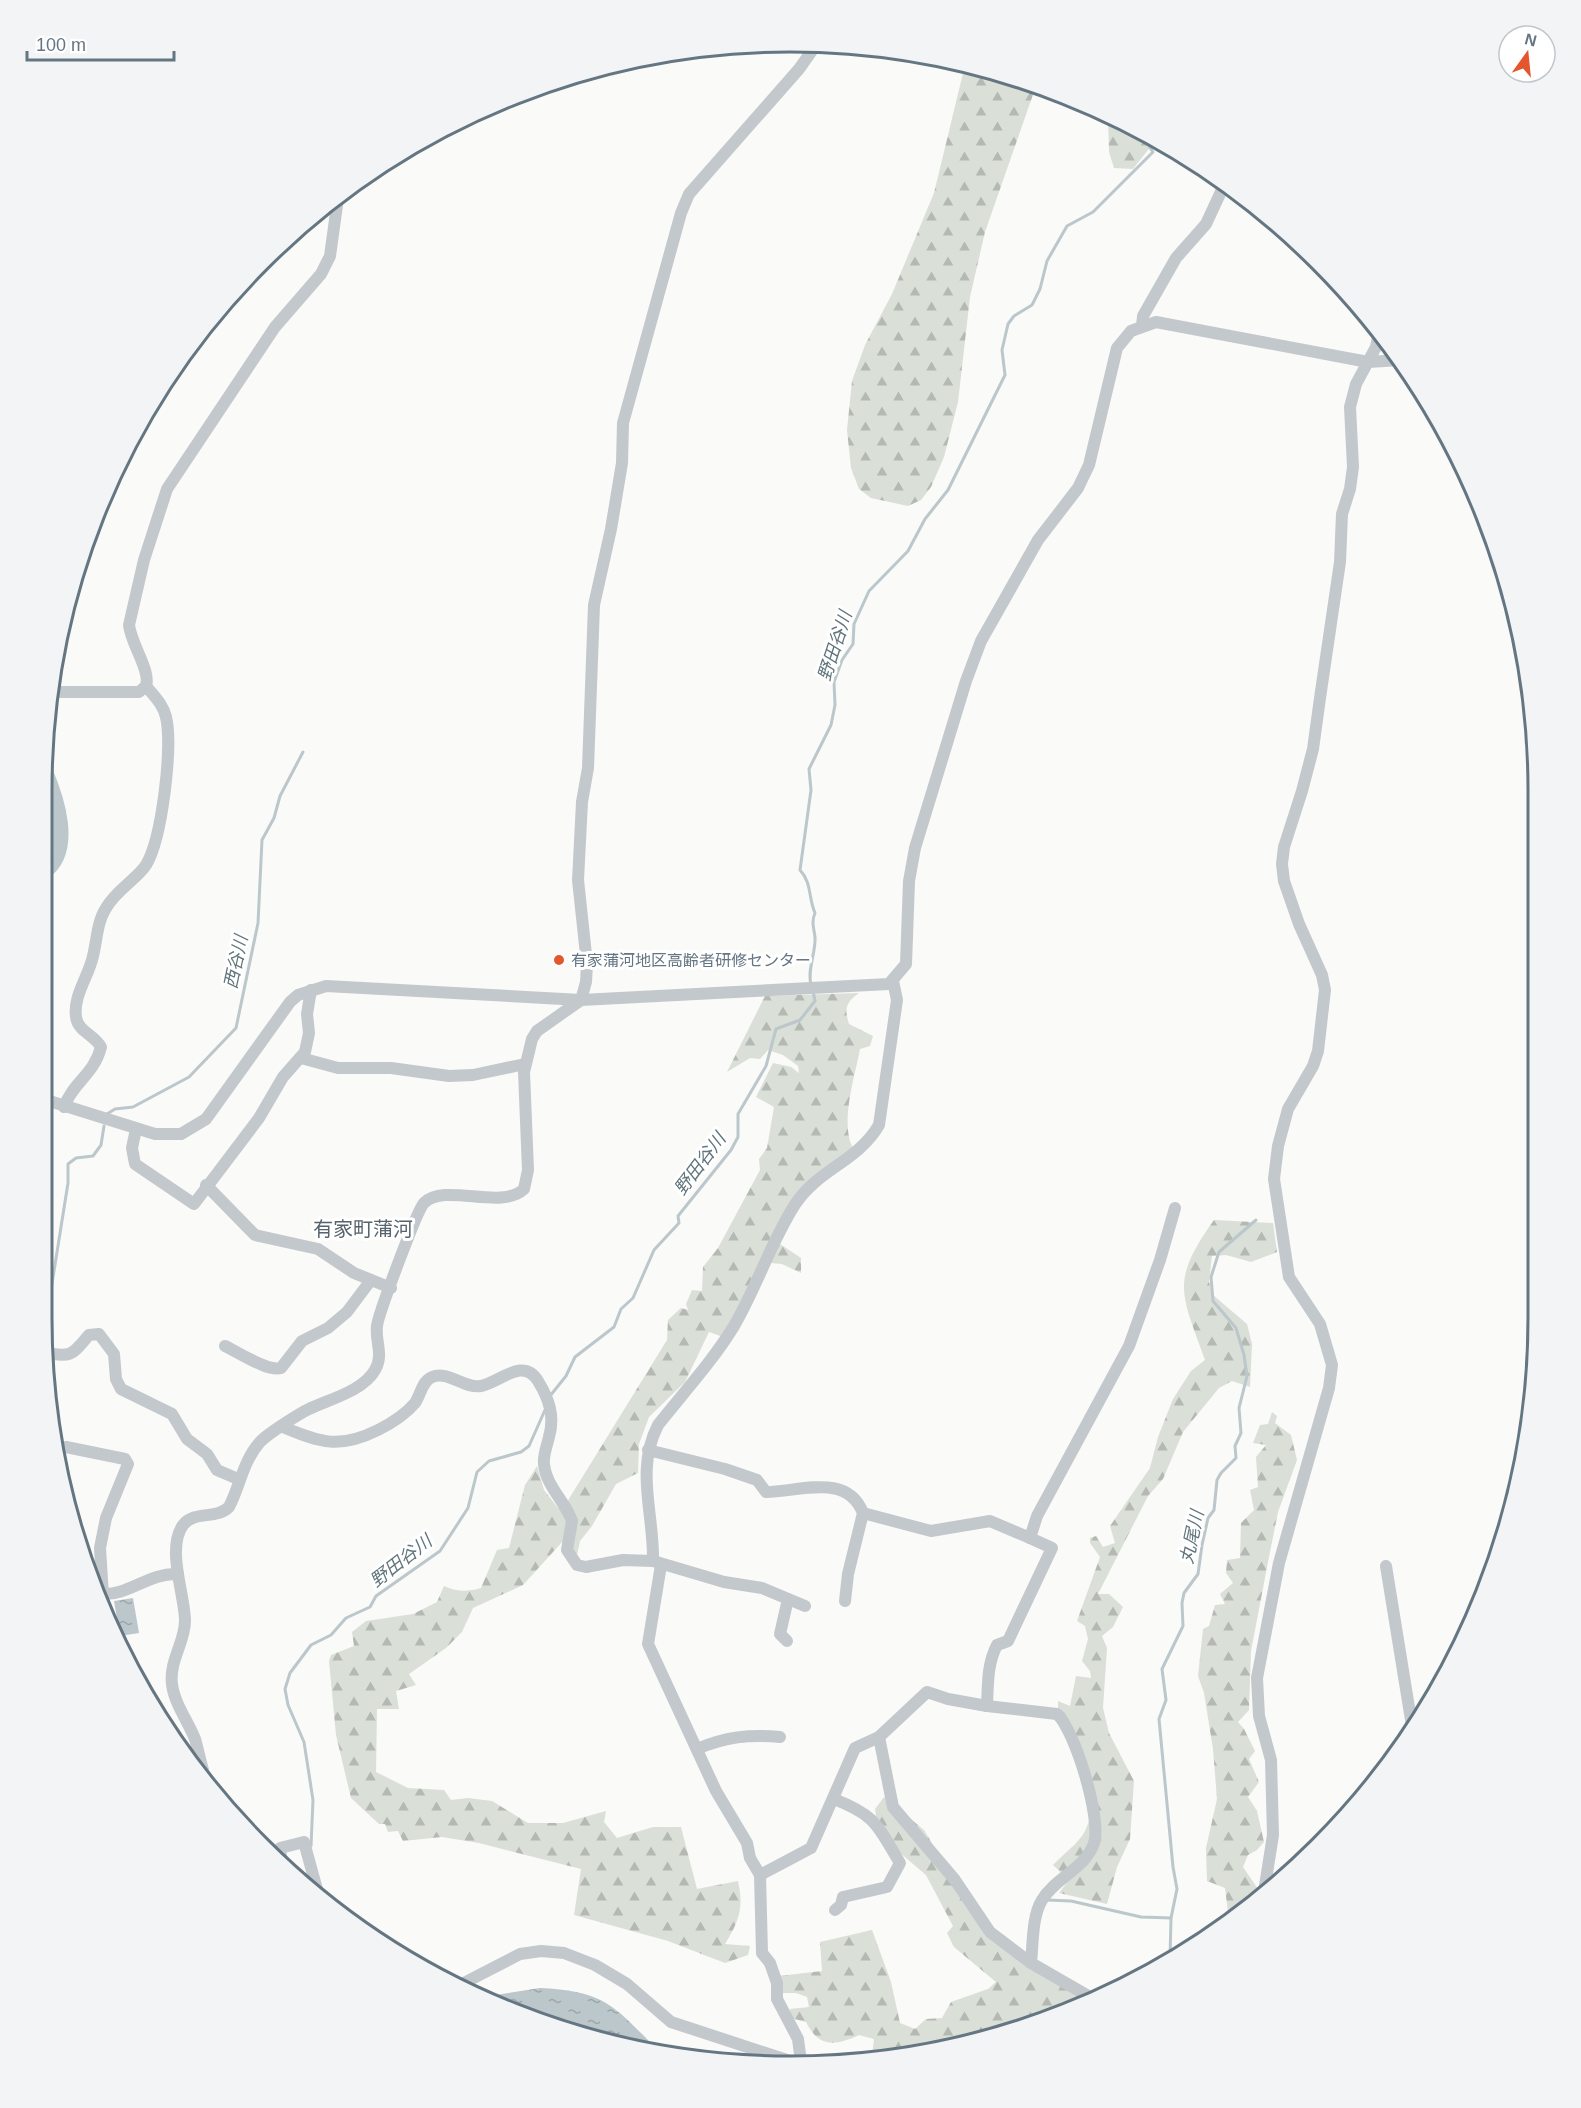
<svg xmlns="http://www.w3.org/2000/svg" width="1581" height="2108" viewBox="0 0 1581 2108" font-family="Helvetica,'Noto Sans JP',sans-serif">
<defs>
<pattern id="forest-firs" width="22" height="20" patternUnits="userSpaceOnUse" patternTransform="scale(1.5)"><rect width="22" height="20" fill="#dadfd7"/><path d="M5 1l3.5 6h-7zM16 11l3.5 6h-7z" fill="#b4b9b4"/></pattern>
<pattern id="water-ripples" width="26" height="14" patternUnits="userSpaceOnUse" patternTransform="scale(1.5)"><rect width="26" height="14" fill="#bbc7cb"/><path d="M2 4q2-2 4 0t4 0M15 11q2-2 4 0t4 0" fill="none" stroke="#9ca6aa"/></pattern>
</defs>
<rect width="100%" height="100%" fill="#fafaf8"/>
<g fill="url(#forest-firs)">
<polygon points="965,65 1036,86 985,232 970,297 958,402 944,457 931,487 921,500 908,506 871,498 859,489 851,468 847,430 852,381 865,345 892,294 934,193"/>
<polygon points="1108,116 1155,141 1133,169 1114,168 1109,152"/>
<path d="M859,993C846,1002 844,1009 849,1024L873,1036L870,1046L860,1049C855,1076 838,1128 855,1151L820,1172L771,1238L801,1258V1273L782,1264L760,1262L735,1316L723,1337L709,1332L685,1382L649,1417L639,1444L638,1473L616,1484L592,1526L580,1541L576,1560L564,1540L523,1585L473,1608L462,1632L446,1648L409,1674L416,1685L396,1691L399,1709H377L376,1772L408,1788L444,1790L451,1800L468,1798L492,1801L528,1823H563L606,1811L604,1822L617,1838L653,1827H681L697,1889L738,1881C744,1908 739,1921 725,1944L750,1946L748,1955L725,1963L668,1941L574,1915L581,1869L479,1843L442,1837L403,1841L398,1831L388,1832L385,1824H379L351,1798L336,1735L329,1661L331,1655L354,1646L352,1632L366,1621L413,1614L437,1602L444,1586C458,1592 467,1592 481,1588L497,1550L509,1548L525,1485L537,1466L544,1490L558,1508L567,1502L667,1340L668,1320L681,1308L688,1310L686,1304L692,1290L702,1291L703,1267L718,1248L760,1170L759,1159L767,1148L774,1107L756,1097L773,1063L791,1067L799,1073L798,1066L783,1055L768,1050L760,1059L750,1058L727,1072L765,996Z"/>
<path d="M1214,1220L1273,1223L1277,1252L1251,1262L1226,1255L1212,1256L1209,1282L1213,1295L1247,1324L1252,1344L1250,1387L1232,1381L1219,1388L1183,1432L1163,1479L1148,1496L1098,1594H1109L1123,1607L1113,1627L1102,1636L1107,1648L1103,1708L1109,1733L1134,1781L1130,1839L1117,1867L1107,1904L1059,1893L1069,1880L1053,1865C1062,1855 1079,1843 1085,1831C1105,1791 1081,1741 1058,1708V1701L1070,1706L1076,1676L1091,1678L1090,1671L1082,1661L1088,1639L1085,1626L1077,1621L1100,1557L1090,1543V1538L1096,1536L1103,1547L1115,1543L1110,1526L1150,1468L1158,1437L1173,1399L1191,1371L1205,1360C1181,1292 1170,1282 1214,1220Z"/>
<polygon points="1272,1412 1277,1416 1275,1423 1291,1435 1297,1460 1278,1512 1268,1562 1251,1651 1249,1710 1238,1722 1244,1729 1255,1751 1249,1759 1259,1782 1248,1797 1257,1811 1264,1842 1257,1850 1248,1855 1243,1867 1258,1889 1258,1897 1229,1921 1225,1888 1207,1881 1206,1848 1217,1799 1213,1749 1204,1693 1198,1676 1203,1629 1209,1626 1215,1605 1225,1604 1220,1594 1233,1583 1226,1573 1227,1560 1240,1558 1241,1523 1254,1510 1250,1490 1258,1487 1256,1457 1266,1445 1253,1443 1260,1425 1268,1424"/>
<path d="M884,1797L924,1830L987,1935L1084,2000L1031,2026L905,2051C892,2050 883,2058 872,2056L874,2039L859,2035C835,2046 819,2048 806,2022L791,2018L790,2009L809,2007L807,1997L796,1993H779V1976L822,1971L820,1942L872,1930L891,1982L900,2023L915,2029L926,2019L942,2018L951,2002L988,1989L996,1982L954,1947L947,1933L953,1926L926,1875L879,1835L875,1809Z"/>
</g>
<g fill="url(#water-ripples)">
<polygon points="133,1598 139,1633 120,1636 114,1601"/>
<path d="M540,1988C608,1991 615,2008 661,2053L644,2052L483,1997Z"/>
</g>
<g fill="none" stroke-linecap="round" stroke-linejoin="round">
<g stroke="#bbc7cb" stroke-width="3">
<path d="M811,985C807,969 816,953 815,937C814,928 811,922 815,913C808,897 812,883 800,870L811,790L809,769L831,725L835,705L834,682L842,660L853,644L854,624L869,591L908,551L925,519L948,490L1005,375L1002,350L1008,324L1014,316L1032,305L1040,289L1047,261L1067,226L1093,212L1153,152L1139,132"/>
<polyline points="107,1114 115,1109 133,1107 189,1077 236,1028 258,923 262,840 274,818 280,796 303,752"/>
<polyline points="44,1334 68,1183 68,1164 76,1158 93,1156 101,1145 104,1126"/>
<polyline points="550,1396 566,1376 575,1357 614,1327 621,1309 633,1298 654,1250 679,1223 678,1216 731,1150 738,1137 738,1114 766,1066 776,1029 800,1020 815,1001 813,991"/>
<polyline points="311,1846 313,1800 304,1742 288,1705 285,1689 290,1673 311,1645 331,1635 346,1618 370,1607 376,1596 440,1551 468,1508 477,1472 489,1461 521,1452 529,1446 545,1410"/>
<polyline points="323,1890 326,1900"/>
<polyline points="1047,1900 1071,1901 1141,1917 1171,1918"/>
<polyline points="1170,1958 1171,1918 1177,1889 1173,1867 1159,1719 1166,1700 1162,1669 1183,1626 1182,1603 1184,1593 1198,1574 1202,1545 1208,1518 1214,1510 1217,1480 1221,1473 1236,1458 1235,1446 1241,1433 1239,1408 1247,1376 1244,1355 1236,1328 1213,1301 1211,1277 1219,1252 1256,1220"/>
</g>
<path stroke="#bbc7cb" stroke-width="18" d="M43,871C73,850 55,798 44,772"/>
<g stroke="#c3c8cc" stroke-width="12">
<polyline points="1142,326 1143,316 1176,258 1206,224 1225,183"/>
<polyline points="52,692 139,692 146,686"/>
<polyline points="301,1058 338,1068 391,1068 449,1076 473,1075 525,1064"/>
<polyline points="43,1099 155,1134 181,1134 206,1119 290,1002 298,995 326,986 581,1000 889,984 906,964 909,881 915,848 966,681 981,641 1038,540 1078,488 1089,465 1117,348 1131,331 1156,322 1368,362 1401,360"/>
<path d="M64,1107C73,1082 94,1075 101,1047C94,1034 78,1032 76,1017C73,995 89,976 93,956C97,940 97,922 106,908C116,890 137,879 146,865C162,839 173,746 166,717C163,704 154,696 146,686C151,671 131,644 129,625L144,560L167,489L275,327L321,274L330,256L338,198"/>
<polyline points="136,1129 132,1148 135,1164 194,1204 259,1118 283,1077 305,1052 309,1033 307,1014 311,990"/>
<polyline points="206,1185 255,1235 318,1249 354,1273 391,1288"/>
<path d="M225,1346C240,1353 268,1372 281,1368L302,1341L328,1328L347,1312L371,1280"/>
<path d="M47,1353C73,1358 73,1353 89,1335L99,1334L114,1354L116,1379L121,1389L172,1414L187,1439L207,1454L217,1470L238,1479"/>
<path d="M283,1427C321,1443 340,1449 378,1430C392,1423 405,1415 415,1403C421,1394 422,1381 432,1377C448,1370 464,1389 481,1386C499,1383 523,1356 538,1381C549,1399 555,1416 549,1437C547,1446 543,1455 544,1464C546,1486 565,1501 572,1521L567,1550L577,1565L586,1567L623,1560L653,1561L724,1582L762,1588L805,1606"/>
<polyline points="66,1447 125,1459 128,1464 106,1518 100,1548 103,1595"/>
<path d="M648,1450L725,1469L757,1480L766,1492C799,1492 847,1472 863,1513L848,1574L845,1601"/>
<polyline points="863,1513 931,1531 990,1521 1030,1538"/>
<path d="M653,1561C654,1513 635,1470 658,1425C684,1392 712,1362 734,1326C757,1287 771,1241 796,1203C819,1169 858,1161 879,1125L897,1000L893,981"/>
<polyline points="661,1565 648,1644 716,1791 747,1843 750,1858 760,1875 762,1953 770,1963 777,1983 777,1999 798,2039 801,2062"/>
<polyline points="1386,1566 1412,1726"/>
<path d="M102,1594C128,1596 150,1572 178,1574"/>
<polyline points="787,1641 780,1634 788,1599"/>
<polyline points="879,1737 893,1807 955,1880 990,1932 1031,1963"/>
<path d="M697,1749C725,1737 749,1734 780,1737"/>
<path d="M203,1770C200,1760 198,1749 195,1739C188,1721 174,1703 172,1684C169,1661 185,1642 185,1621C185,1595 166,1549 183,1525C195,1510 216,1520 229,1507C240,1486 243,1461 260,1442C266,1435 300,1413 309,1409C330,1399 363,1391 375,1370C384,1355 375,1342 377,1326C378,1315 417,1210 424,1203C445,1182 501,1211 524,1189L528,1170L524,1072L532,1039L537,1031L581,1000L586,982L587,964L578,880L582,802L588,768L594,605L611,529L622,463L623,423L681,213L689,194L799,69L816,45"/>
<path d="M834,1799C877,1816 877,1825 900,1863L887,1887L843,1897L841,1905L835,1910"/>
<polyline points="282,1864 280,1848 304,1842 318,1893"/>
<polyline points="760,1875 811,1848 855,1748 879,1737 927,1692 948,1699 987,1706"/>
<polyline points="1264,1892 1273,1835 1271,1760 1259,1716 1257,1678 1279,1563 1329,1388 1332,1365 1320,1324 1289,1277 1274,1179 1278,1146 1288,1109 1313,1066 1318,1051 1325,990 1322,975 1299,924 1284,881 1282,864 1284,847 1302,791 1313,749 1320,698 1340,562 1342,514 1350,489 1353,467 1350,407 1356,384 1376,347 1379,333"/>
<polyline points="456,1987 520,1954 541,1951 564,1953 595,1965 627,1984 671,2022 790,2061"/>
<path d="M1090,1997L1031,1963C1033,1944 1032,1916 1042,1900C1055,1878 1086,1868 1094,1843C1102,1820 1075,1730 1057,1714L987,1706C988,1685 987,1664 997,1645L1008,1641L1052,1548L1030,1538L1037,1516L1129,1346L1160,1260L1175,1208"/>
</g>
</g>
<circle fill="#e4572e" stroke="#fff" stroke-width="2" cx="559" cy="960" r="6"/>
<g text-anchor="middle" stroke-width="6" stroke-linejoin="round" paint-order="stroke">
<g font-size="16" fill="#657683" stroke="#fff" text-anchor="start">
<text x="571" y="966">有家蒲河地区高齢者研修センター</text>
</g>
<g font-size="18" font-style="italic" fill="#60757c" stroke="#fff">
<text transform="translate(835 646) rotate(-72)" y="6">野田谷川</text>
<text transform="translate(236 962) rotate(-78)" y="6">西谷川</text>
<text transform="translate(700 1164) rotate(-53)" y="6">野田谷川</text>
<text transform="translate(1192 1537) rotate(-78)" y="6">丸尾川</text>
<text transform="translate(401 1561) rotate(-38)" y="6">野田谷川</text>
</g>
<g font-size="20" fill="#57646e" stroke="#fff">
<text x="363" y="1236">有家町蒲河</text>
</g>
</g>
<path d="M0 0H1581V2108H0ZM790 52H790A738 738 0 0 1 1528 790V1318A738 738 0 0 1 790 2056H790A738 738 0 0 1 52 1318V790A738 738 0 0 1 790 52Z" fill="#f3f4f5" fill-rule="evenodd"/>
<path fill="none" stroke="#657683" stroke-width="3" d="M790 52H790A738 738 0 0 1 1528 790V1318A738 738 0 0 1 790 2056H790A738 738 0 0 1 52 1318V790A738 738 0 0 1 790 52Z"/>
<g transform="translate(1527 54) rotate(15)"><circle r="28" fill="#ffffff" stroke="#c1c8cd" stroke-width="1.5"/>
<path d="M0-4.5L10 22L0 15L-10 22Z" fill="#e4572e"/>
<text y="-9" font-size="16" font-weight="bold" text-anchor="middle" fill="#657683">N</text>
</g>
<path d="M27 51v9h147v-9" fill="none" stroke="#657683" stroke-width="3"/>
<text x="36" y="51" font-size="18" fill="#657683" stroke="#ffffff" stroke-width="4.5" paint-order="stroke">100 m</text>
</svg>
